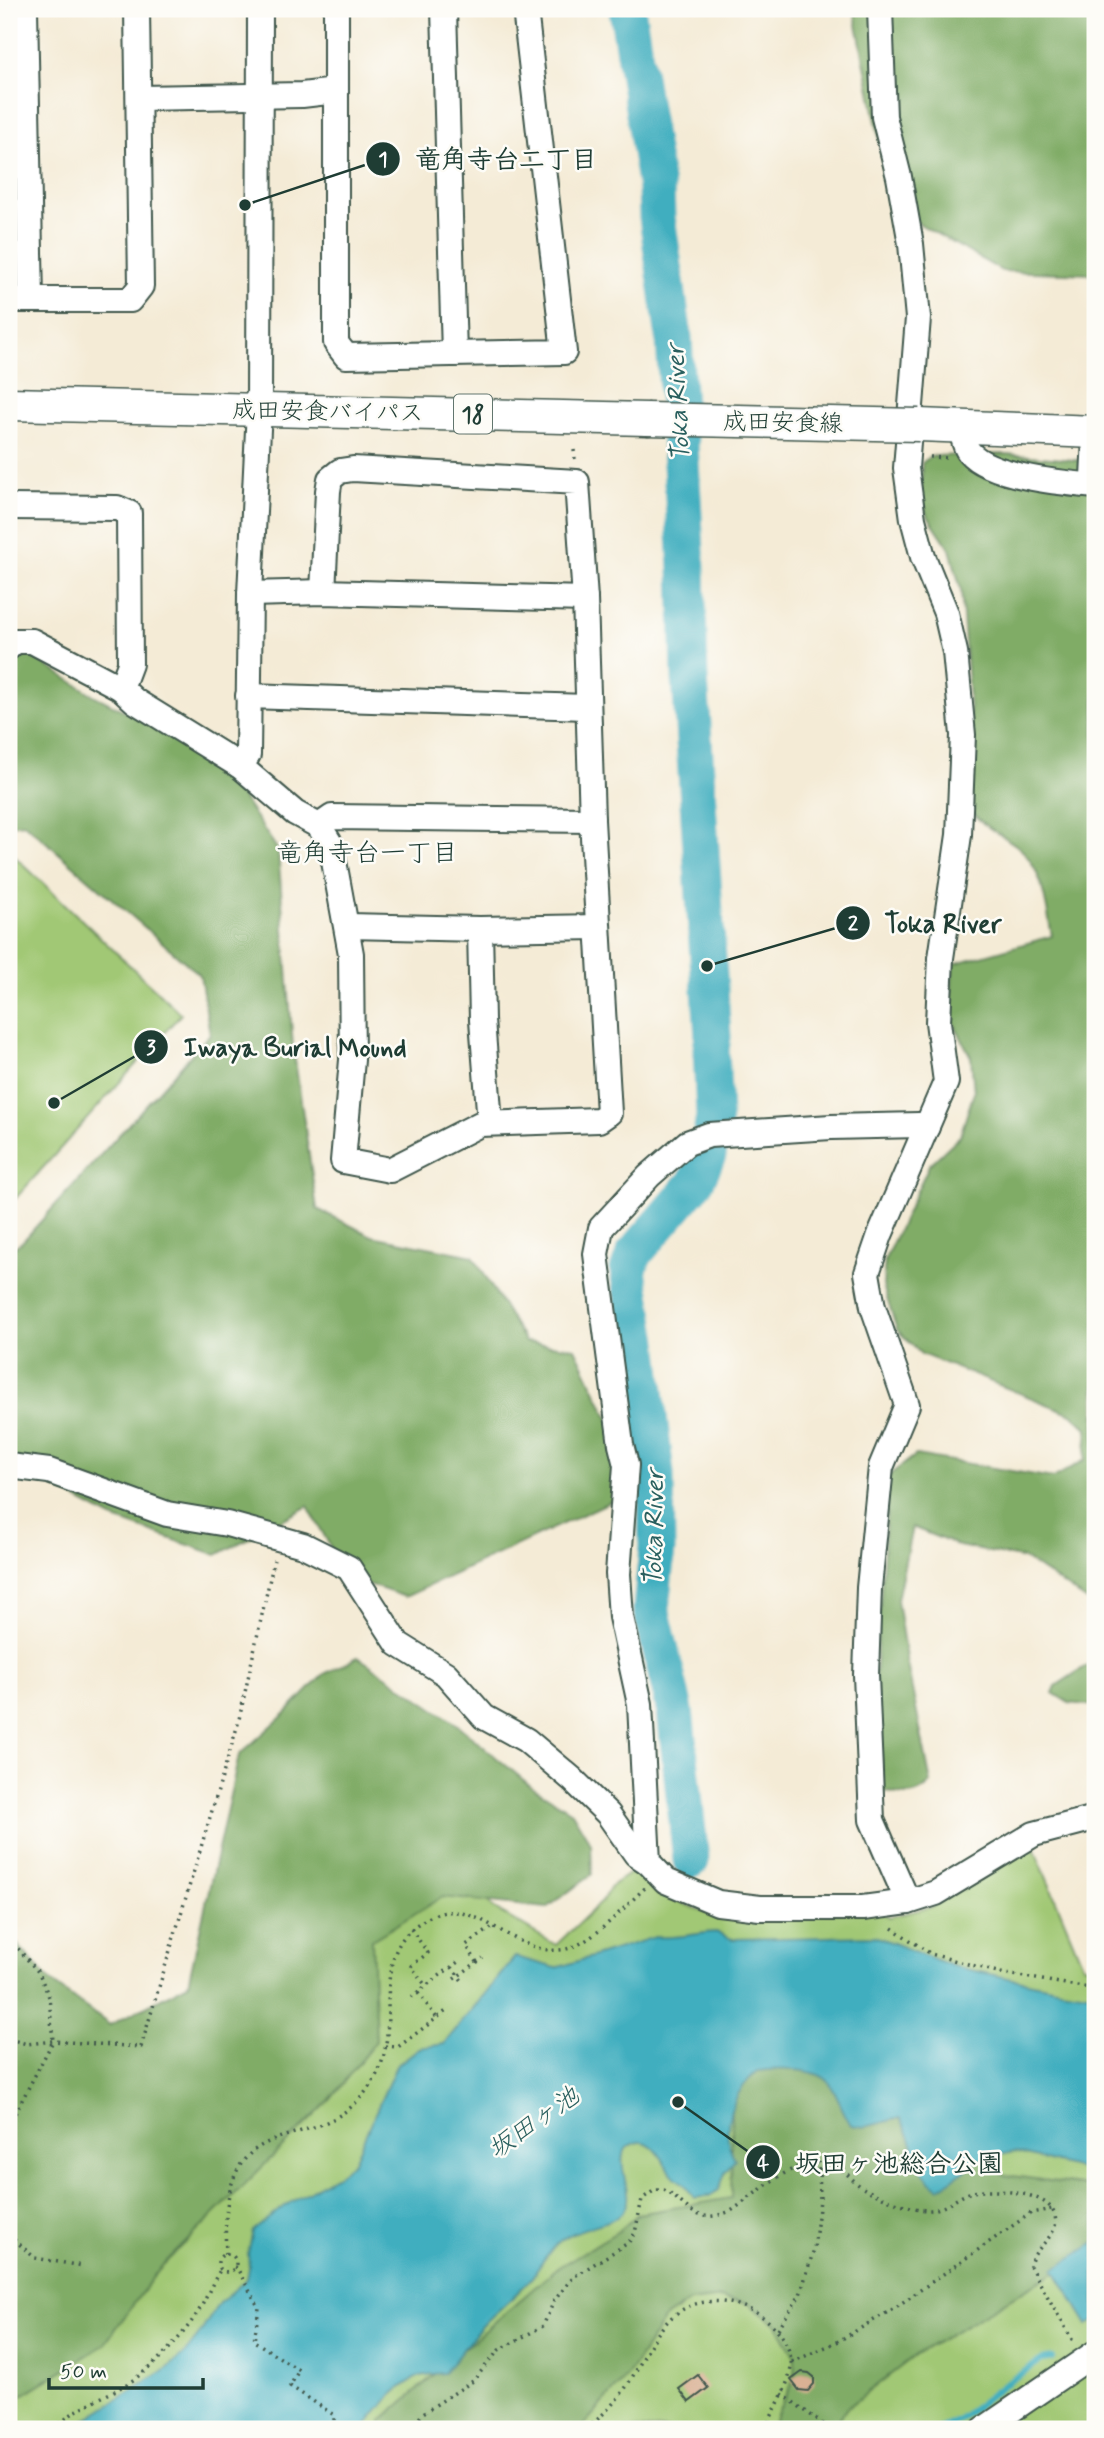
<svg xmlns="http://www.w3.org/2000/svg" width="1104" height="2438" viewBox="0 0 1104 2438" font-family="Mynerve,'Klee One',sans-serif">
<rect width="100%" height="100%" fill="#fdfcf7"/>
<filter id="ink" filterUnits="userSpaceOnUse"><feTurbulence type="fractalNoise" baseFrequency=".0143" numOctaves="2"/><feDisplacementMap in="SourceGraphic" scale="14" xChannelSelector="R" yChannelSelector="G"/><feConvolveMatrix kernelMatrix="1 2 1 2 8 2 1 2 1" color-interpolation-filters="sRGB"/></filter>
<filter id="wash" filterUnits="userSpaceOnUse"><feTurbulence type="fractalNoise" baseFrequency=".00686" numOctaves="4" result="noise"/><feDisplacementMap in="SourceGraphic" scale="28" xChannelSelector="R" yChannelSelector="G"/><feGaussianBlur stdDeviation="1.57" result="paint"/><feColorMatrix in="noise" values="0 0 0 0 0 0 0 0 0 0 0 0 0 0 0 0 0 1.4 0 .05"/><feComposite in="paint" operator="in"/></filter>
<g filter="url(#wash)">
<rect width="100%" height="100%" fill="#f4ebd6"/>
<g fill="#a1c874" stroke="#608254" stroke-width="2">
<polygon points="9,851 181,1014 15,1199 9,1193"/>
<path d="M425,1817L493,1908L556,1945L602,1901L611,1886L636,1869C662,1897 680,1904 716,1915L880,1912L890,1917L931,1907L1032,1843L1083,1965L1095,1967V2429H9V2390Z"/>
</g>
<g fill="#80ac66" stroke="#50744d" stroke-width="2">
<polygon points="854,9 1095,9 1095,274 1002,271 906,216 880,142"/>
<path d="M1007,454L1095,462V1606L1025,1559L959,1546L912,1527L897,1600L906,1659L931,1783C915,1800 903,1795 883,1791L875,1678L889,1475L916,1455L1053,1478L1085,1460L1088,1429L1072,1414L921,1354L897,1330L883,1286L885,1259L929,1165L960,1136L974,1092L971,1057L950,1016L953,964L1052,936C1046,906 1043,866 1017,846C1001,834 981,826 970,809V713L961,590L950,549L926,513L921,495L922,463L931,456Z"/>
<polygon points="22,650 95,696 156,727 222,768 278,850 293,1047 317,1209 372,1236 473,1256 525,1342 575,1348 642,1487 405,1597 347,1577 308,1506 217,1555 112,1518 9,1463 9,1251 23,1241 210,1034 200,975 24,823 9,825 9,660"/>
<polygon points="358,1657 455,1723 532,1787 572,1812 591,1844 592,1874 547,1908 442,1897 372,1940 376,2041 327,2103 159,2269 104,2345 19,2397 9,2399 9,1935 52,1983 110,2025 188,1984 239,1755 286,1713 324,1674"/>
<polygon points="1095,1660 1095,1706 1069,1703 1053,1693 1056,1686"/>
<polygon points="760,2042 940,2098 1004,2175 1095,2187 1095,2248 917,2354 846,2409 832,2429 770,2429 794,2378 795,2357 777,2325 749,2304 721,2298 690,2302 666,2317 627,2377 580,2429 381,2429 381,2421 557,2268 620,2230 638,2214 731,2198 732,2129 730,2102"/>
</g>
<g fill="#41aebf" stroke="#30767a" stroke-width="2">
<path d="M716,1932L732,1939L875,1936L952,1966L1061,1989L1095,1994V2173L1014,2152L981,2159L939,2188C911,2170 917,2141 900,2118L865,2127L851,2125C844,2115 834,2088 828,2081C814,2067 776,2069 758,2071C733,2091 718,2130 735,2159L725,2173L719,2190L709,2196L695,2198C691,2194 688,2189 685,2185C681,2181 676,2179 673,2175C663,2162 654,2137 635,2143C606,2152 638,2193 623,2211C612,2225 579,2226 561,2240C547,2250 539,2270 528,2282C514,2297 499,2309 485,2323C470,2339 458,2357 444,2373C435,2374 424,2374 416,2378C397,2388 375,2410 365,2429H71L168,2368L185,2353L201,2332L219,2303L247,2279L249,2268L248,2253L253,2231L283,2207L340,2173L354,2161L396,2066L419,2048L444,2044L515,1957L556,1968L655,1937C676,1939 695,1933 716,1932Z"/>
<polygon points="1095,2243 1095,2321 1088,2325 1054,2269"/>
</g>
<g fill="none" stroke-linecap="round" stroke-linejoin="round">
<polyline stroke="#41aebf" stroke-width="6" points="940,2429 962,2417 1005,2384 1042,2360 1053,2358"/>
<polyline stroke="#41aebf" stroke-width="37" points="627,9 656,188 657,217 674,338 687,569 690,678 713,1037 711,1049 714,1116 708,1155 695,1183 634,1254 628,1271 640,1342 656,1474 657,1549 651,1609 675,1711 691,1860"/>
</g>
<g id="blocks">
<g fill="#d9b194">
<polygon points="802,2372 809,2373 814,2377 814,2384 808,2391 799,2390 791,2380"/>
<polygon points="698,2375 708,2388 689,2402 679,2389"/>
</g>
</g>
</g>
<g filter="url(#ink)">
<use href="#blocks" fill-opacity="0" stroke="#3f574c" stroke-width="2"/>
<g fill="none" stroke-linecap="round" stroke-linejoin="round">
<g stroke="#3f574c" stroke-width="28">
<g id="minor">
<polyline points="25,9 31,300"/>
<polyline points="336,9 336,343 346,356 564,352 525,9"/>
<polyline points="444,9 454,354"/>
<polyline points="880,9 884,117 899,177 911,244 918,318 906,468 913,519 923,557 946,613 955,652 963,735 959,835 941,958 938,1022 946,1082 880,1235 867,1273 873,1307 907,1405 881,1467 869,1588 866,1675 872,1820 908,1902"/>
<polyline points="140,98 302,95 336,91"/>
<polyline points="9,300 130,300 141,286 137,9"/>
<path d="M960,427C963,435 964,446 969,452C990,477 1064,483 1095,486"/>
<polyline points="1095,438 1093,477 1095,479"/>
<polyline points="9,507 117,508 129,513 130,664 121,688"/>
<polyline points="250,594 323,592 585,599"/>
<polyline points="9,647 15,641 32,641 121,688 135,701 240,766 295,813 319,826 331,845 351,954 352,1060 343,1161 390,1170 480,1124 599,1120 609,1113 592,820 585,599 577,482 353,469 340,471 330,479 328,491 323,592"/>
<polyline points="248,696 587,707"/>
<polyline points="240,766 248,755 250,594 259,409 260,9"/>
<polyline points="319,826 332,817 592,820"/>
<polyline points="348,926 480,929 598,927"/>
<polyline points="480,929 482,1020 490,1123"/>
<polyline points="9,1466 49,1471 167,1514 227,1524 303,1545 349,1568 398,1644 446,1674 484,1717 526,1740 572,1779 608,1814 636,1854 648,1862 666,1881 718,1903 760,1908 863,1908 908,1902 936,1893 1034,1834 1095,1818"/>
<polyline points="648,1862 640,1704 621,1617 618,1574 626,1465 621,1445 596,1254 601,1228 649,1176 687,1143 709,1135 831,1127 919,1125 927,1127"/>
<polyline points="984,2429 1095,2353"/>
</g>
</g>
<g stroke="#3f574c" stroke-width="35">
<g id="major">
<polyline points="9,404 647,419"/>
<polyline points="919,425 1095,432"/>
</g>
</g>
<g stroke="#3f574c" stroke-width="3.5" stroke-dasharray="2 5" stroke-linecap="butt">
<polyline points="574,450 575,459"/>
<polyline points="930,457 947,458"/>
<polyline points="892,1928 931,1954 1001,1973 1095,1989"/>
<polyline points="411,1929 428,1953 411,1966 426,1986"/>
<polyline points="9,1938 39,1973 49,1997 53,2041 9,2125"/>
<polyline points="477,1962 466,1945 493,1927"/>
<polyline points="452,1967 463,1982"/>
<polyline points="454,1979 483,1958"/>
<polyline points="418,1993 437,2018"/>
<polyline points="411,1997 458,1962"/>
<polyline points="9,2039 27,2044 53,2041 141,2047 238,1724 274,1560"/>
<polyline points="385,2046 398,2047 449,2009"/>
<polyline points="9,2235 35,2258 82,2266"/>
<path d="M226,2254C217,2086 322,2173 376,2076C405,2022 362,1948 432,1916C478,1895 516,1960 566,1949C592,1944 625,1906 645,1888"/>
<circle cx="227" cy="2263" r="9"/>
<polyline points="234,2267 237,2268 259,2308 254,2341 299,2370 290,2386 334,2415 334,2429"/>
<polyline points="778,2329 800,2295 814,2249 820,2200 819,2162"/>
<polyline points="792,2362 837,2342 893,2309 1031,2213 1052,2209"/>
<polyline points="782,2394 830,2429"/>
<path d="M55,2429C77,2404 109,2397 136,2378C160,2360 182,2337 198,2312C207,2298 212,2282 221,2269"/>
<path d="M411,2429L423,2413L473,2381L499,2350L543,2326L554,2301L569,2282L575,2276L628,2243L635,2233L642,2199L655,2190H664C691,2206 693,2226 731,2211C757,2194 786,2164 819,2162C840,2161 847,2177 863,2188C877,2196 913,2210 929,2210C946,2210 958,2195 973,2192C993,2189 1043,2191 1053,2211C1065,2235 1033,2245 1030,2266L1073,2341"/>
<path d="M587,2429C599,2418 611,2407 621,2394C640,2370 654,2327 680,2311C719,2286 783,2313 791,2359C794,2378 773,2412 765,2429"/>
</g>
<use href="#minor" stroke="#fff" stroke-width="24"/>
<use href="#major" stroke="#fff" stroke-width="32"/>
<g stroke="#3f574c" stroke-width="35" stroke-linecap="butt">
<polyline id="major-bridge" points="647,419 919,425"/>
</g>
<use href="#major-bridge" stroke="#fff" stroke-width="32"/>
</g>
</g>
<g text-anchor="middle" stroke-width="5" stroke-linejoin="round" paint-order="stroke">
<rect fill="#fdfcf7" stroke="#62766e" stroke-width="2" x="454" y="394.5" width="38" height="39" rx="5"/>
<g font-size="23" font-weight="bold" fill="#1f3d34">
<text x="473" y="422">18</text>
</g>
<g font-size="24" fill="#1f3d34" stroke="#fdfcf7">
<text transform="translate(328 411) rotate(1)" y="8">成田安食バイパス</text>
<text transform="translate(783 422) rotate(1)" y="8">成田安食線</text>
</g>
<g font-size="26" font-style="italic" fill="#295f5e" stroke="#fdfcf7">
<text transform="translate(677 403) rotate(-93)" y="9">Toka River</text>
<text transform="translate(653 1528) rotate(-89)" y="9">Toka River</text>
<text transform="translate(533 2122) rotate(-35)" y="9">坂田ヶ池</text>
</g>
<g font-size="26" fill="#1f3d34" stroke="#fdfcf7">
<text x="367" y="861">竜角寺台一丁目</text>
</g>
</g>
<path fill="none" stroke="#1f3d34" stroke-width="2.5" d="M245 205L383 159M707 966L853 923M54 1103L151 1047M678 2102L763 2162"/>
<g fill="#1f3d34" stroke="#fdfcf7" stroke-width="2.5">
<circle cx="245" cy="205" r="7"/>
<circle cx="707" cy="966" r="7"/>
<circle cx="54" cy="1103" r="7"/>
<circle cx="678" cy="2102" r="7"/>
<circle cx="383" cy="159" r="18"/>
<circle cx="853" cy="923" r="18"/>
<circle cx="151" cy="1047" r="18"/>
<circle cx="763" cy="2162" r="18"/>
</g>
<g font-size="21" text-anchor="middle" font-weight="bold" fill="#fff">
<text x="383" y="166">1</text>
<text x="853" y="930">2</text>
<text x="151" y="1054">3</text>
<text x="763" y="2170">4</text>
</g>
<g font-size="26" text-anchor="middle" font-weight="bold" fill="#1f3d34" stroke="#fdfcf7" stroke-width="5" stroke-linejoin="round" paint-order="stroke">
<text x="506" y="168">竜角寺台二丁目</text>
<text x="943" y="932">Toka River</text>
<text x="295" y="1056">Iwaya Burial Mound</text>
<text x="899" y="2172">坂田ヶ池総合公園</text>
</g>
<rect width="1104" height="2438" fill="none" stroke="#fdfcf7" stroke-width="35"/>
<path d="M49 2378v10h154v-10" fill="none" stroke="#1f3d34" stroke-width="3.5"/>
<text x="60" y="2378" font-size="21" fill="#1f3d34" stroke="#fdfcf7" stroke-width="5" paint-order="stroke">50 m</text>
</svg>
